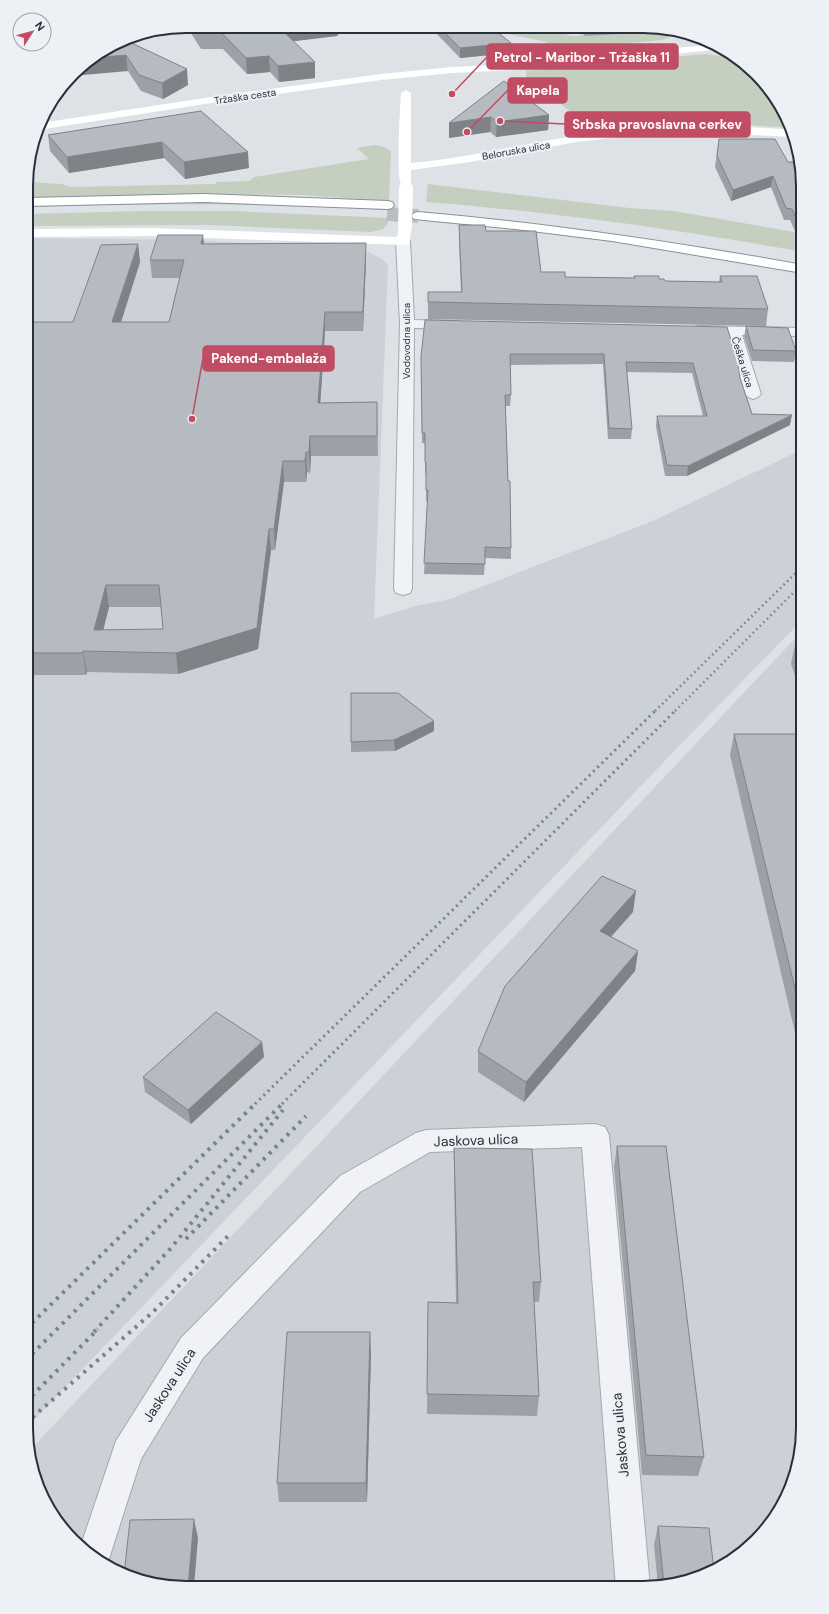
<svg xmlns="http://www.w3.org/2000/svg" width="829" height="1614" viewBox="0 0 829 1614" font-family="'DM Sans',sans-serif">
<rect width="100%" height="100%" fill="#dee1e6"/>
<g fill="#ccd1d7">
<polygon points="27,238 197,240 366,251 384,260 388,265 374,619 415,606 447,600 653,521 803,449 803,619 683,742 26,1428"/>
<polygon points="803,630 803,1439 791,1489 770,1526 732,1561 694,1580 643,1588 165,1587 124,1576 81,1549 53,1517 34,1479 30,1450"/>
</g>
<g fill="#c4cfc0">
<polygon points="479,28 561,28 565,34 571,36 581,36 576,28 662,29 670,34 668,38 661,40 535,52 529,50 532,49 528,47 546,44 547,42"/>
<polygon points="705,54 737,58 748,65 776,97 791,128 702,122 646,124 593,129 526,77 526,71"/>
<polygon points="374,145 384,147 391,151 389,201 300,195 209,194 27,198 27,182 62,184 70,187 216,184 216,182 250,181 254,177 369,159 357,148"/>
<path d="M428,184L629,208L674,211L794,232L803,234V252C678,229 553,212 426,202Z"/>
<path d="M192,202L269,203L389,209L388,210C268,203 148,203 27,207V205Z"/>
<polygon points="143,211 234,211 388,218 388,223 383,229 371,232 211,225 27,226 27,214"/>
</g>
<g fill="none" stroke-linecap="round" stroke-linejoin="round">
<polyline stroke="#babec4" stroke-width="14" stroke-dasharray="14 7" stroke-linecap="butt" points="387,214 418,216"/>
<g stroke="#a4a8af" stroke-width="2">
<g id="street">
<polygon points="403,237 408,238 410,241 414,320 455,321 460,322 462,325 460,328 455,329 414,328 412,589 410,593 403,595 396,593 394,589 400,324 396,241 398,238"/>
<polygon points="698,326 803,328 803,336 742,335 761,394 758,397 753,399 748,397 745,394 727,335 693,333 691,330 693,327"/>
<polygon points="595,1124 605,1127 609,1135 650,1587 616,1588 582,1147 430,1152 360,1192 203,1358 141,1459 107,1565 80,1548 116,1441 181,1338 340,1176 416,1133 426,1130"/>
</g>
</g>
<g stroke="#87909b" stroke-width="2">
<g id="highway">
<polygon points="204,194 388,201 392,202 394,205 392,208 388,209 204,202 27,206 27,198"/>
<path d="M418,212C547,223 675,242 803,265V273L612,241L515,229L414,219L412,216L414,213Z"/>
</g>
</g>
<use href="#street" fill="#f0f2f5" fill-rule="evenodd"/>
<g fill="#fff" fill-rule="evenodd">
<polygon points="717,44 724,49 515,70 452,73 381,80 218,102 38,130 40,123 218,96 381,74 452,67 515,64"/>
<path d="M406,90L411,93V163C467,158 520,144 575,136C647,124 720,124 793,130L795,137L712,133L630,136L576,142L470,162L411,170V181L409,184H401C396,177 400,107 401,93Z"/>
<polygon points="405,224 410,225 411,228 410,241 408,244 403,245 152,236 27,237 27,229 152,228 397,237 400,225"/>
</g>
<use href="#highway" fill="#fff" fill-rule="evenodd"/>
<g stroke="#79828e" stroke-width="2.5" stroke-dasharray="1.5 3.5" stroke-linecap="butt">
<polyline points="655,711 803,566"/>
<polyline points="675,711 803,583"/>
</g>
<g stroke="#79828e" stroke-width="3" stroke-dasharray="2 4" stroke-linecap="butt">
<polyline points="255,1104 656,710"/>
<polyline points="282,1104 676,710"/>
</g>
<g stroke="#79828e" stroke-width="4" stroke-dasharray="3 5.5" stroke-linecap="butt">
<polyline points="186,1239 306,1116"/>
<polyline points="26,1329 256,1103"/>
<polyline points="94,1332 171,1248 283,1110"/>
<polyline points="26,1360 283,1103"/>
<polyline points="26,1402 98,1329"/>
<polyline points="26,1423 153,1312 230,1234"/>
</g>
<polyline stroke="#fff" stroke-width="14" points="405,228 406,188"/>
</g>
<g fill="#9da1a7" fill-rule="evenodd">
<polygon points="186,26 344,27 337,36 293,41 315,78 279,82 270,72 247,74 223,49 201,49 187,27"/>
<polygon points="431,28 492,28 511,53 460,58"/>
<polygon points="579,28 620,29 620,34 585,36"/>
<polygon points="123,39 188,85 163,99 141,91 128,71"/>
<polygon points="504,81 549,115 548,130 496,137 490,132 449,138 449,123"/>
<polygon points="201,111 249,168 185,179 164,158 69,173 50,151 48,135"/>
<polygon points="719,139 788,162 803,186 803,233 795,231 790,220 784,220 771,187 731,201 715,167"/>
<polygon points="459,225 486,231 541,272 565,277 634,278 634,276 659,279 665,281 719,282 720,276 768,309 766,326 428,319 428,292 461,292 459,240"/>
<path d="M366,243V261L363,331H325L320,403L377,402L378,456H311L310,473L307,472L306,482H284L275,550H271L258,649L178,674L87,672L86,675H27V322H73L138,244L140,262L121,322H169L180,278H152L150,260L204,244ZM109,607H161L163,629L103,630Z"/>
<polygon points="746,326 796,351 794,362 752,361 744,337"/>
<polygon points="727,327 740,378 752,414 790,425 687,476 665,476 656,426 657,416 703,416 692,373 626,372 632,429 631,439 608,439 603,364 510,365 511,395 510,406 505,406 511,548 511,559 485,558 484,575 424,574 428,501 426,501 426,473 425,473 425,443 422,443 422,442 421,356"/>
<polygon points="796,640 803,640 803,696 802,696 791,664"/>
<polygon points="434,731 395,751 351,752 351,742"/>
<polygon points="734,734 803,734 803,1067 730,755"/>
<polygon points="633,912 611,937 638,951 635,971 524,1102 478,1072 478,1051"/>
<polygon points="262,1042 264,1057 191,1124 145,1092 143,1077"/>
<polygon points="617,1146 704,1457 698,1476 642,1475 614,1167"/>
<polygon points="454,1148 541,1282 539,1302 534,1302 539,1396 537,1416 427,1414 428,1302 456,1303 454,1170"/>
<polygon points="371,1353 367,1502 279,1502 277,1483"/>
<polygon points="658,1526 694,1580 658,1586 654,1545"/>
</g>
<g fill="#7f8388">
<polygon points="186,26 187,26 187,27 173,28"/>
<polygon points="279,27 344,27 337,36 279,43"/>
<polygon points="511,43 511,53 460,58 460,48"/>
<polygon points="126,55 128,71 72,76 80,66 93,58"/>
<polygon points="269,56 270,72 247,74 246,58"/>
<polygon points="315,62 315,78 279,82 278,66"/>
<polygon points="187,69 188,85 163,99 162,83"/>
<polygon points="549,115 548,130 496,137 497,122"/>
<polygon points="491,117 490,132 449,138 449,123"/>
<polygon points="162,142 164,158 69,173 67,157"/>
<polygon points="248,152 249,168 185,179 184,162"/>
<polygon points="773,176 771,187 731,201 733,190"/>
<polygon points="203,235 205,253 201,244"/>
<polygon points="366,243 366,261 363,331 363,312"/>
<polygon points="138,244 140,262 115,341 112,322"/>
<polygon points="325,312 325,331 319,423 318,403"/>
<polygon points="792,415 790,425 687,476 688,466"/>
<polygon points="310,436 311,456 310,473 309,452"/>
<polygon points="306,452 307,472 306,482 305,461"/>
<polygon points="283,461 284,482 275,550 274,529"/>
<polygon points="269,529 271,550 258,649 178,674 176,653"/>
<polygon points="106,585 109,607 98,651 94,630"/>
<polygon points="83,651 87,672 86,675 83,653"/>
<polygon points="434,721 434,731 395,751 394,740"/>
<polygon points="636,891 633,912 597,952 600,931"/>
<polygon points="638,951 635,971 524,1102 526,1082"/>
<polygon points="262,1042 264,1057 191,1124 188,1110"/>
<polygon points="370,1332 371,1353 367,1502 366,1483"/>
<polygon points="194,1519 198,1538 194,1587 188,1587"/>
</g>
<g fill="#b6bbc2" stroke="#7f8388" fill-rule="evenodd">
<polygon points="195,26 283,27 279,27 315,62 278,66 269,56 246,58 222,33 200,33"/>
<polygon points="440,28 492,28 511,43 460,48"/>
<polygon points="123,39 187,69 162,83 139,75 126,55 93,58"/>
<polygon points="504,81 549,115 497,122 491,117 449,123"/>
<polygon points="201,111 248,152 184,162 162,142 67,157 48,135"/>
<polygon points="719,139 775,139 788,162 799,162 803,186 803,221 797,220 792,209 786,208 773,176 733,190 717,156"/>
<polygon points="459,225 485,225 486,231 536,231 541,272 565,272 565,277 635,278 634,276 659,276 659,279 664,279 665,281 722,282 720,276 757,276 768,309 428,302 428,292 462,292"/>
<path d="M158,235H203L201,244L366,243L363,312H325L318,403L377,402V436H310L309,452H306L305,461H283L274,529H269L257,628L176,653L83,651V653H27V322H73L101,245L138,244L112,322H169L184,260H150ZM106,585H159L163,629L94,630Z"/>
<polygon points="425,320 428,320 727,327 738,363 740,378 752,414 792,415 688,466 667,465 657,416 707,416 693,363 626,362 632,429 609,428 604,354 510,354 511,395 505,395 508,481 510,481 511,548 485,547 485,564 424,563 428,490 426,490 426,462 425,462 425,433 422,433 422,431 421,356"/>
<polygon points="746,326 788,328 796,351 753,350"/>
<polygon points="796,640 803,640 803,659"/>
<polygon points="351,693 398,693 434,721 394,740 351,742"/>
<polygon points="734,734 803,734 803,1022"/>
<polygon points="602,876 636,891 600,931 638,951 526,1082 478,1051 505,986"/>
<polygon points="216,1012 262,1042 188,1110 143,1077"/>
<polygon points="617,1146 666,1146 704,1457 646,1455"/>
<polygon points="454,1148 532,1149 541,1282 533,1282 539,1396 427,1394 428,1302 458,1303"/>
<polygon points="287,1332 370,1332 366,1483 277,1483"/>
<polygon points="194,1519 188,1587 165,1587 124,1575 130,1520"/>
<polygon points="658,1526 709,1528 714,1570 694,1580 664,1585"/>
</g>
<g text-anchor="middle" stroke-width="4" stroke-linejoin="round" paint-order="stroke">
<g font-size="10" fill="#29303b" stroke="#edf0f4">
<text transform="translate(245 96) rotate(-8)" y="4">Tržaška cesta</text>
<text transform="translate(516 150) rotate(-10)" y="4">Beloruska ulica</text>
<text transform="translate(406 341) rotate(-90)" y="4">Vodovodna ulica</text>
<text transform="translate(743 362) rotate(73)" y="4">Češka ulica</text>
</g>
<g font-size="14" fill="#29303b" stroke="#edf0f4">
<text transform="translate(476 1140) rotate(-2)" y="5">Jaskova ulica</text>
<text transform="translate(169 1385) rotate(-57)" y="5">Jaskova ulica</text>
<text transform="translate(620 1435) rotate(-95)" y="5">Jaskova ulica</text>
</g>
</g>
<path d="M0 0H829V1614H0ZM186 33H643A153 153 0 0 1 796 186V1428A153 153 0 0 1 643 1581H186A153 153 0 0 1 33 1428V186A153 153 0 0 1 186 33Z" fill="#edf0f4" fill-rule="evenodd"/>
<path fill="none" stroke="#29303b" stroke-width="2" d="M186 33H643A153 153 0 0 1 796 186V1428A153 153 0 0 1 643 1581H186A153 153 0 0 1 33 1428V186A153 153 0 0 1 186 33Z"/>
<path fill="none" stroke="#c14d64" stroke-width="1.5" d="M452 94L487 57M467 132L508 90M500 121L565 124M192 419L203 358"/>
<g fill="#c14d64" stroke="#edf0f4" stroke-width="1.5">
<circle cx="452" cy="94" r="4"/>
<circle cx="467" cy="132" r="4"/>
<circle cx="500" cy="121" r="4"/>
<circle cx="192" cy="419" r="4"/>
</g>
<g fill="#c14d64" stroke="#c14d64" stroke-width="1.5">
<rect x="487" y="44" width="191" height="25" rx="4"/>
<rect x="508" y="78" width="59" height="25" rx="4"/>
<rect x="565" y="112" width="185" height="25" rx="4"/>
<rect x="203" y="346" width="131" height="25" rx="4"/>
</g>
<g font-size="13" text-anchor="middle" font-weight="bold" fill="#fff">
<text x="582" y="62">Petrol - Maribor - Tržaška 11</text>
<text x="538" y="95">Kapela</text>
<text x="657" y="129">Srbska pravoslavna cerkev</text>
<text x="269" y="363">Pakend-embalaža</text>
</g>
<g transform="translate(32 32) rotate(54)"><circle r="19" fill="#edf0f4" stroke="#9fa3aa"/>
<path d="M0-3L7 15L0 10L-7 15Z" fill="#c14d64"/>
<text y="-6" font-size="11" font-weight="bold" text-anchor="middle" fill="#29303b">N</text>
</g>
</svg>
